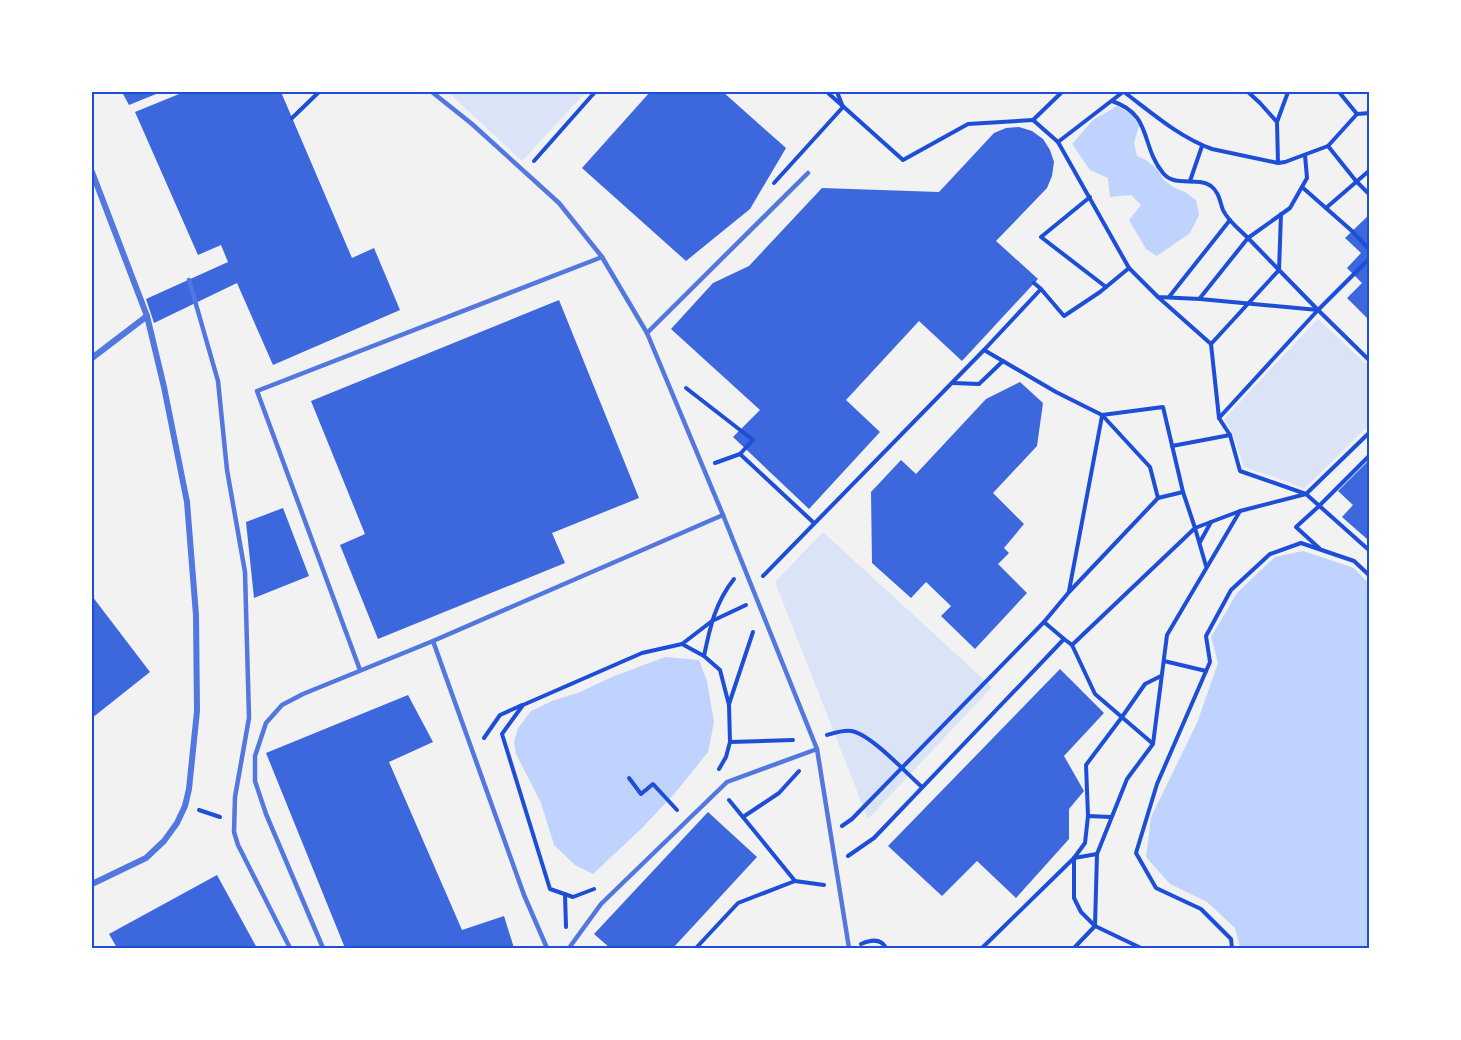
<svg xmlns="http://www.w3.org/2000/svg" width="1461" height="1040" viewBox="0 0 1461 1040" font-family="'Fira Sans',sans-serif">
<rect width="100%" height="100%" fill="#f2f2f2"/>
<g fill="#dbe4f7">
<polygon points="448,92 586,92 522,161"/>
<polygon points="1318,319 1369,367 1369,425 1304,489 1291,483 1244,467 1233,435 1224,419"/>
<polygon points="823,532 992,687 868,819 775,582"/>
</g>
<g fill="#bfd3fe">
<polygon points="1117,106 1131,114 1139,126 1134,143 1137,156 1146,160 1157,169 1164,180 1173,187 1185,192 1196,200 1199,215 1190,233 1157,256 1146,249 1129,220 1141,205 1131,195 1110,197 1108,178 1090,170 1072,144 1093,120"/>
<polygon points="1303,551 1354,568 1369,584 1369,948 1240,948 1235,928 1207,902 1170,884 1146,857 1151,817 1197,723 1218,663 1211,637 1237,593 1275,557"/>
<polygon points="665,657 699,660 707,681 714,722 708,752 675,793 642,828 593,874 575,865 554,845 541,803 516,754 514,742 518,728 531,711 552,701 580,692 612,677"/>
</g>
<g fill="#3d67dc">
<polygon points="122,92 161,92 129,105"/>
<polygon points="184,92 281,92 352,258 374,248 400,310 273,365 237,283 154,323 146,299 228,262 221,245 198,255 135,112"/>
<polygon points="650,92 723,92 786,148 750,209 686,261 582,168"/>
<polygon points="1019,127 1032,131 1043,139 1050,150 1054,162 1052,176 1047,188 996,241 1038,279 962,361 919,321 846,400 880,432 809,509 733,437 760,410 671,329 713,283 749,266 822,188 939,192 994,133 1006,128"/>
<polygon points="1370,214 1370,321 1347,298 1362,283 1347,268 1361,253 1345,238"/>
<polygon points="559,300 639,498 552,533 565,563 378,639 340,545 365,534 311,401"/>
<polygon points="1020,382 1043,403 1037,446 993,493 1024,524 1004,548 1009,553 998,564 1027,593 975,649 941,616 951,606 926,582 911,598 872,563 871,492 901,460 916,474 986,399"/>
<polygon points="1370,459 1370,540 1367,539 1342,517 1353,505 1338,491"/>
<polygon points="283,508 309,576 254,598 246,522"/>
<polygon points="92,596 150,672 92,718"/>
<polygon points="1060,669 1104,713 1064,756 1084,791 1069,809 1069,839 1016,898 977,861 942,896 888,846"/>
<polygon points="408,695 433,742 389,762 462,930 504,916 514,948 345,948 266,753"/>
<polygon points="708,812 757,857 673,948 610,948 594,934"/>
<polygon points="217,875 257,948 117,948 109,934"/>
</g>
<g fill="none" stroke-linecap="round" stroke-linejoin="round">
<g stroke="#1d4ed8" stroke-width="4">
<polyline points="827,92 903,160 968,124 1033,120"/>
<polyline points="1062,92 1033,120 1058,142 1123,92"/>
<path d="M1124,92C1152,113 1179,137 1212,149L1278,163L1285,162L1328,146L1357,114L1370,113"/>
<polyline points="1248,92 1260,103 1277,122 1278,163"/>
<polyline points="1339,92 1357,114"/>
<path d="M1112,101C1153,115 1140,145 1163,173C1175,188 1196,176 1211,186C1219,192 1220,202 1223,210C1228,221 1240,230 1248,238L1200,298"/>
<polyline points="292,118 319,92"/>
<polyline points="1277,122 1288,92"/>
<polyline points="1058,142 1129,268 1158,297 1200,299 1318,310 1370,361"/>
<polyline points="1328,146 1356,181 1370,195"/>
<polyline points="1305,155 1307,178 1290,208 1248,238 1279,270 1211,344 1219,418 1230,435 1240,471 1306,494 1370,551"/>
<polyline points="534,161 595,92"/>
<polyline points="1190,181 1202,146"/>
<polyline points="774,183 843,107 837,92"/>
<polyline points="1302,187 1352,231 1370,250"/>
<polyline points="1090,197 1041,237 1106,287"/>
<polyline points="1326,208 1370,170"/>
<polyline points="1281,214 1279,270 1318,310"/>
<polyline points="1041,289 1064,316 1100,292 1129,268"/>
<polyline points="1158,297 1211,344"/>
<polyline points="1169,297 1230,220"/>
<polyline points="984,350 1056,392 1102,415 1150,467 1158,498"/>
<polyline points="953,383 979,384 1003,361"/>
<polyline points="686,388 753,440 740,454"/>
<polyline points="1219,418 1318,310 1370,258"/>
<polyline points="1172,446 1230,435"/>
<polyline points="715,463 740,454 814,523"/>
<polyline points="1200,542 1211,522"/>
<polyline points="1319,548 1296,527 1318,507 1370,455"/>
<polyline points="1206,566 1195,528 1240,511 1306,494 1370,432"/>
<polyline points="763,576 984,350 1041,289 1034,283"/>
<polyline points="1069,591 1102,416"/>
<polyline points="1044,622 1069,592 1158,498 1183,492"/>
<polyline points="682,644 712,621 746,605"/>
<polyline points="1072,645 1195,528 1183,492 1163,407 1102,415"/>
<path d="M704,656C710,627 715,603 734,579"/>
<polyline points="1164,661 1206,671"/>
<polyline points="729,704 753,632"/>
<path d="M827,735C834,733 843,730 851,731C871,734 906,773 922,787"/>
<polyline points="484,738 500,715 522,705"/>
<polyline points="730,742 793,740"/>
<polyline points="629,778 641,794 653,784 677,810"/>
<polyline points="729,800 795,881"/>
<polyline points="199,810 220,817"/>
<polyline points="1088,816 1086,765 1122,717 1145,684 1161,676"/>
<polyline points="743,817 779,793 799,771"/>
<polyline points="1111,817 1088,816 1085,843 1074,858 1074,898 1081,912 1095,926 1141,948"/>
<polyline points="842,826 852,819 1044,622 1064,639"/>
<polyline points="848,856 874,838 1064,639 1072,645 1095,694 1152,743"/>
<polyline points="594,889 573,897 550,889 502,734 523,705 642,653 682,644 704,656 720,670 729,705 730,742 726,757 719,769"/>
<polyline points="565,894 566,927"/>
<path d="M861,944C870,940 881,938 886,948"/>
<polyline points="696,948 738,903 795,881 824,885"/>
<polyline points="982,948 1074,858 1097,854"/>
<polyline points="1074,948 1095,926 1097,854 1127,779 1153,744 1167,635 1240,511"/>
<polyline points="1232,948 1231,939 1201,909 1156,888 1136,853 1157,784 1210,662 1206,636 1231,590 1270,554 1301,543 1354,561 1370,576"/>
</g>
<g stroke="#5277de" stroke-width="4.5">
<polyline points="432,92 472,124 559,203 602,257 647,333 723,515 817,749 849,948"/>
<polyline points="189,280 218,381 227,470 245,572 249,718 235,797 234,832 238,845 290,948"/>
<polyline points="647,333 808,173"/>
<polyline points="360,670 257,391 602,257"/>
<polyline points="323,948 266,814 255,781 255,756 266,723 282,705 303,694 433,641"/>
<polyline points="547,948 524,895 433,641 723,515"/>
<polyline points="569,948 601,904 727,782 817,749"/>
</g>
<g stroke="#5277de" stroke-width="6">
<polyline points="92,172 147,316 164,387 187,502 196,615 197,711 189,789 185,806 177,823 164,841 146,858 92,884"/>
<polyline points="92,358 147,316"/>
</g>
</g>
<rect width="1461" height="1040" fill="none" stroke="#ffffff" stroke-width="186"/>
<rect x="93" y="93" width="1275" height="854" fill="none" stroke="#1d4ed8" stroke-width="2"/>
</svg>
